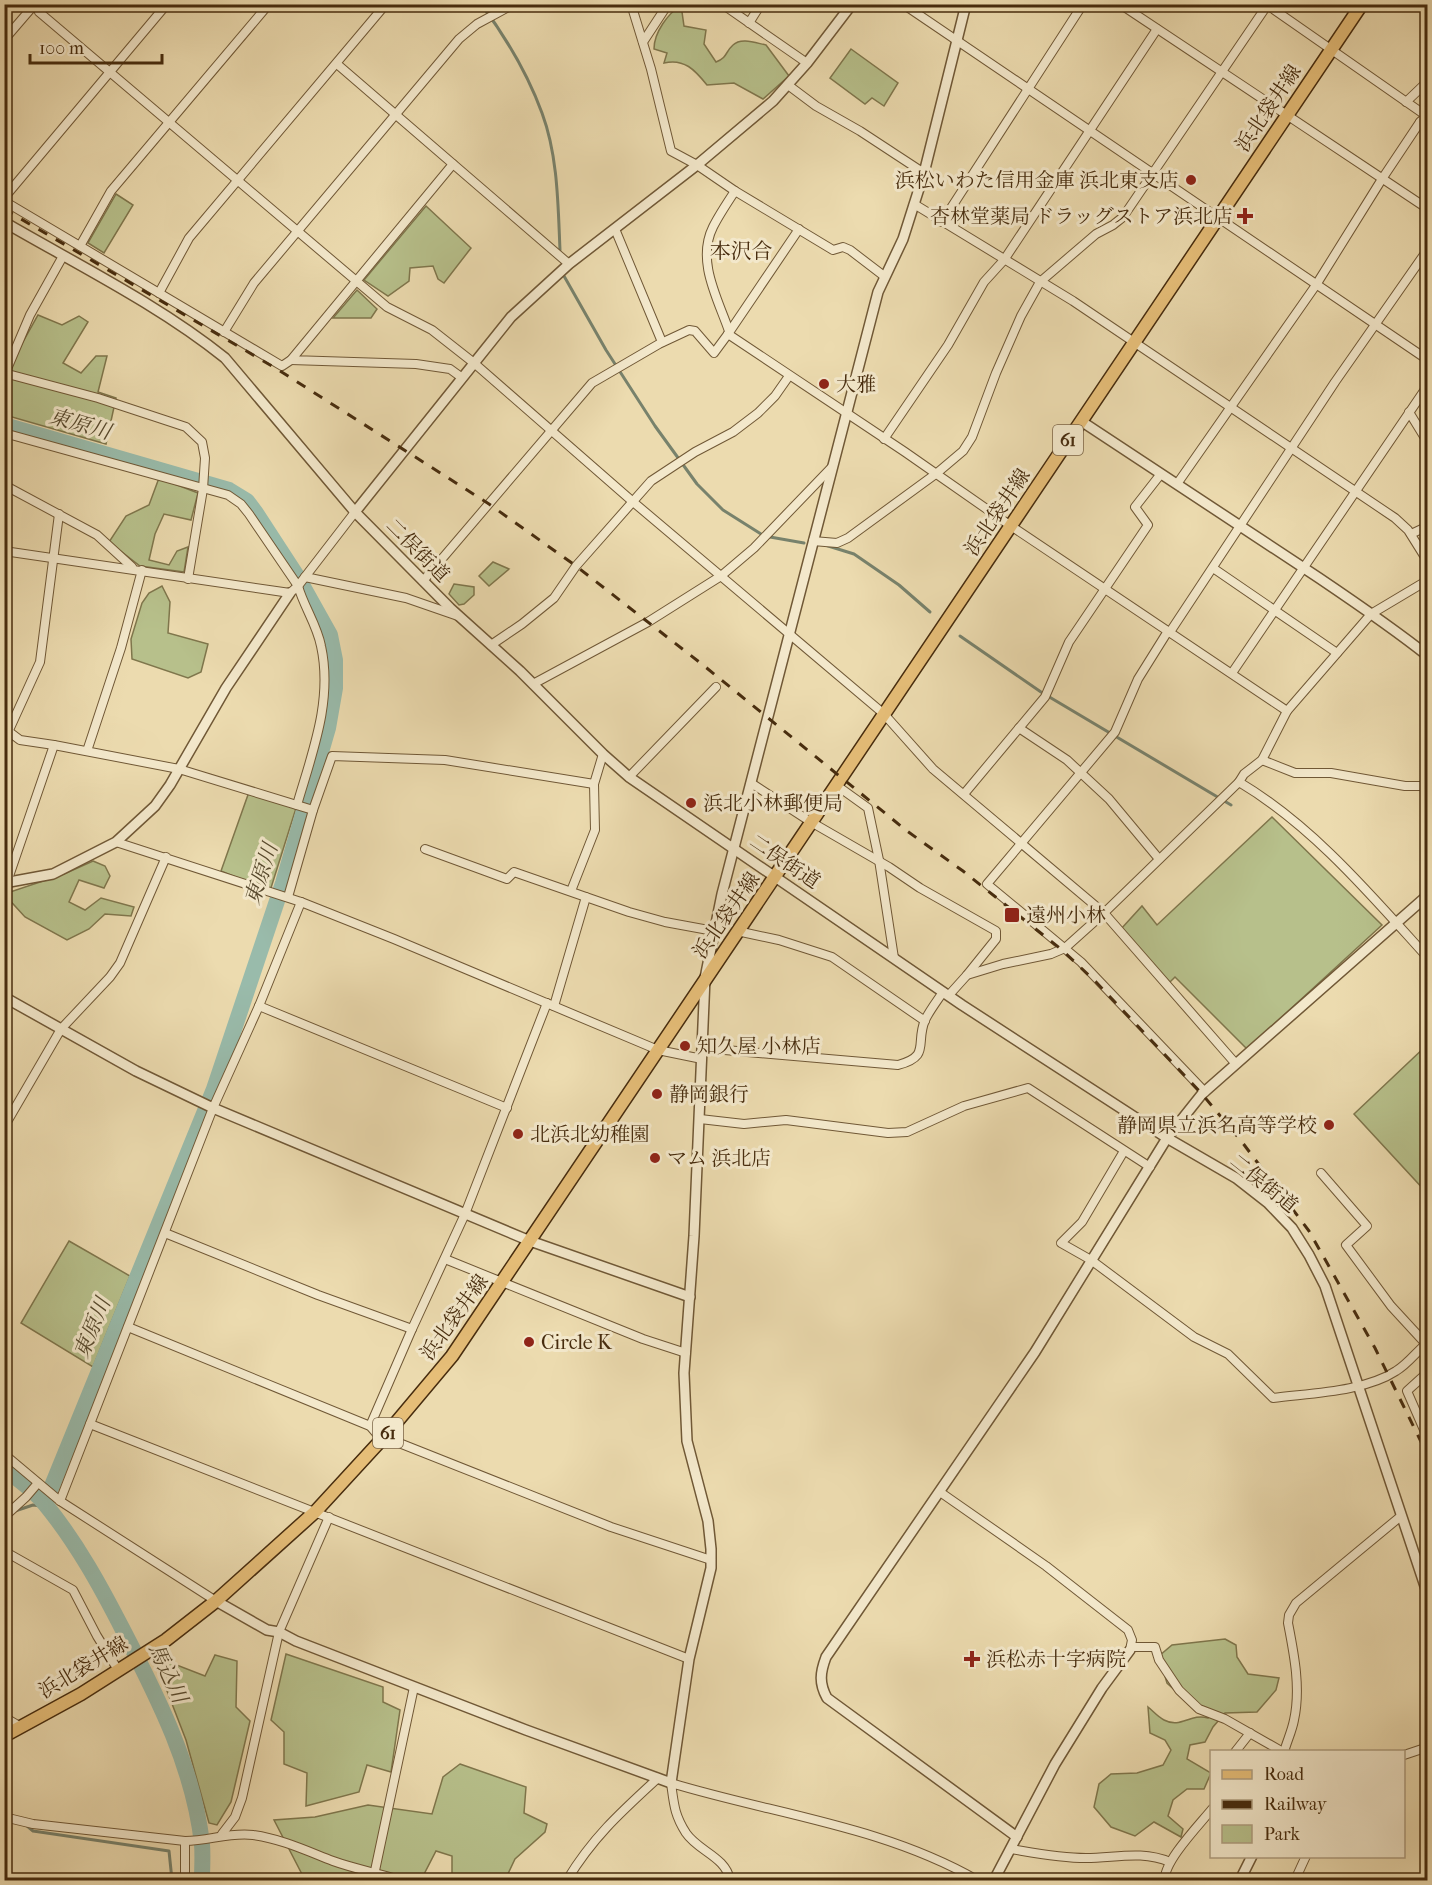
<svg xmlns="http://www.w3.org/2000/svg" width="1432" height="1885" viewBox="0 0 1432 1885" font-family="'IM FELL French Canon','Noto Serif JP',serif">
<rect width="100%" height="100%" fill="#ecdbaf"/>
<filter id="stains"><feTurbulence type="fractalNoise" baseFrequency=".00333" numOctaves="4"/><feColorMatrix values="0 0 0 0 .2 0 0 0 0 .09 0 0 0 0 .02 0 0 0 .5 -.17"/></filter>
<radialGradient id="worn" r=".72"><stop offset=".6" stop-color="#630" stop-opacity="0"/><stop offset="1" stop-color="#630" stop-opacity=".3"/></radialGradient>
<g fill="#b7c08b" stroke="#7f764c" stroke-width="1.5">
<path d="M681,5L684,26L706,30L704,44L716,62C728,57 725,52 733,45C741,37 756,43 766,45L789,76L763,99L734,83L707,85C695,70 684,58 664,63L667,53L654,49C654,32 668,14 681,5Z"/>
<polygon points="851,49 898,83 884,106 872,98 865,104 830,78"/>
<polygon points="116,194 133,205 104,253 88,243"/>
<polygon points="426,206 471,248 444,283 438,279 433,266 410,268 409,281 388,296 364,280"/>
<polygon points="357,290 377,309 371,318 333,318"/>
<polygon points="38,315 62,325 79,316 88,322 63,363 81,373 96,356 107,356 98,392 116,398 106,444 5,415 4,376"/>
<polygon points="159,478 198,493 191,520 164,514 155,534 149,560 169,565 177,551 188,547 184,572 140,566 109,542 126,516 149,505"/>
<polygon points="493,562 509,569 489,586 479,576"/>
<polygon points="454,584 474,587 474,595 464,604 459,605 449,594"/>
<polygon points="162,586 170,602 168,633 208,644 201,672 188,678 132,659 131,639 142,603 149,593"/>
<polygon points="249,792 297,805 270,891 221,871"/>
<polygon points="1272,817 1382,925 1247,1049 1175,977 1169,983 1121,929 1142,906 1157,925"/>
<polygon points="93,861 105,866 110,876 104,888 79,880 69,902 85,910 101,898 134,907 131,916 105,914 89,929 67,940 25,917 4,894 64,874"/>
<polygon points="1427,1045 1427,1193 1354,1114"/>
<polygon points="69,1241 130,1276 93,1367 21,1323"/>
<path d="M1225,1639L1236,1645L1237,1657L1248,1674L1279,1678L1276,1690L1257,1712L1225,1713L1213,1727L1205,1742L1190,1745L1187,1759L1211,1773L1204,1789H1187L1173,1800L1168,1816L1183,1829L1181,1837L1154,1822L1135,1836L1111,1827L1094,1807L1099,1784L1111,1774L1137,1773L1163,1765L1171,1750L1165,1740L1150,1733L1148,1707C1153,1711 1158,1717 1164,1720C1181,1729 1190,1713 1208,1718L1211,1713L1183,1698L1167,1683L1159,1656L1172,1645Z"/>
<polygon points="286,1654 383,1687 383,1702 400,1710 391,1772 367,1765 359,1792 306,1806 307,1773 284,1764 284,1732 271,1720"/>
<polygon points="215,1655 237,1661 236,1707 250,1721 231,1802 217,1825 209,1823 186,1740 157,1665 164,1660 205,1676"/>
<polygon points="460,1764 526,1787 524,1813 547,1824 545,1832 515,1859 505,1880 452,1880 452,1856 436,1851 421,1880 305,1880 274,1820 315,1817 368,1805 432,1814 443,1777"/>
</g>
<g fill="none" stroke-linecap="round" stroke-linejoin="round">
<g stroke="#78826c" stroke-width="3">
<path d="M481,4C505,36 528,75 542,113C558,156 558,205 560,250"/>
<polyline points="564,276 606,350 655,426 697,484 723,510 761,534"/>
<polyline points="770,537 804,543"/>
<polyline points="825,545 854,554 899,585 930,612"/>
<polyline points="960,636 1041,692 1231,805"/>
<polyline points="15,1511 33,1505 41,1506 45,1503"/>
<polyline points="4,1811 18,1819"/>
<polyline points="26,1825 33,1831 169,1851 172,1880"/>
</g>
<g stroke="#99bbab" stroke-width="16">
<polyline points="4,425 229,490 247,501 256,513 297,576 330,635 335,660 335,688 328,728 283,883 214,1089 45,1503"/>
<path d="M4,1468C18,1480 34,1490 45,1504C77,1543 101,1587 124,1632C158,1698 194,1769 202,1844C203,1856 202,1869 202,1880"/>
</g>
<g stroke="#705836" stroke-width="10">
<g id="minor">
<polyline points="36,4 39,12 387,307 432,330 474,363 632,501 884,714 933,769 1104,913 1236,1064"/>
<polyline points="631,4 651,69 671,151 697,165 735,191 833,250 843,247 850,250 884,276"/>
<polyline points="722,4 807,63"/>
<polyline points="903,4 1428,360"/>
<polyline points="1120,4 1428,209"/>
<polyline points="1266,4 1428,117"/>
<polyline points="1347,4 1357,12"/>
<polyline points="749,23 761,4"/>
<polyline points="4,40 35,4"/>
<polyline points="643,42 668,4"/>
<polyline points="337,64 569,264"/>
<polyline points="788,85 816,106 860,131 924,173"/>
<polyline points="1406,102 1428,81"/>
<polyline points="1422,120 1420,122 1428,134"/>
<polyline points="453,164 291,360 416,364 450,369 461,377"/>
<polyline points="4,198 167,4"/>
<polyline points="4,201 282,366 291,360"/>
<polyline points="914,204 1073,301 1395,518 1408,530 1428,562"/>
<polyline points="942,222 1083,4"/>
<polyline points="615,229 662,342"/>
<polyline points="80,246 111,191 269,4"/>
<polyline points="159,293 189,238 386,4"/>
<path d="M729,331C718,299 696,261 713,227C719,215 727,203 735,191"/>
<polyline points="224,332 254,283 459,39 477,24 514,4"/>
<polyline points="728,334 905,452 1011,526 1287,711"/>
<polyline points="4,373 98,398 186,427 202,442 205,458 203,489 188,579"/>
<polyline points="4,376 30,315 63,256"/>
<polyline points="1409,412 1428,443"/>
<path d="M4,433L228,495L241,504L249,514L298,586C304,607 317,625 321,646C333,701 312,753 297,805"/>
<polyline points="884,439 948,345 984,282 1004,260 1157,29"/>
<polyline points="1177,484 1316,285 1382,179 1420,122"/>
<polyline points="4,485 97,535 132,567"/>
<polyline points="1411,534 1428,526"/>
<polyline points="813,541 837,543 848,538 937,473 963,451 972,437 996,373 1021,316 1040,282 1096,234 1113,225 1123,217 1268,4"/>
<polyline points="4,551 290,593 298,586 355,512"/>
<polyline points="1213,568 1337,653"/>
<polyline points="305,577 406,598 458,616"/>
<polyline points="423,581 592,383 659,344 689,330 695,331 714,353 728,334 799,229"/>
<polyline points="1168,631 1138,679 1115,732 987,884 1081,962 1205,1092"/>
<polyline points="1170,632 1335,382 1428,249"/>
<polyline points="491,645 522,624 554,598 576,566 651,481 695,452 733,432 758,413 775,396 789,376"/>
<polyline points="1232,673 1428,385"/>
<polyline points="533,684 648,622 721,576 754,548 832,467"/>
<polyline points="4,728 20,740 54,745 179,769 313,810"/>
<polyline points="1019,728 1067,760 1109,799 1159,859"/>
<polyline points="4,741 40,662 59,514"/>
<polyline points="87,751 121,648 142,570"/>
<polyline points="1262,760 1295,773 1331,773 1405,786 1428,786"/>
<polyline points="629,777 716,687"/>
<polyline points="1239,782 1244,774 1262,760 1287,711 1371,614 1428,580"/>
<polyline points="751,783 811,822 889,867 920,888 996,931 996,939 967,975"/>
<polyline points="836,785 868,808 879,860 894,958"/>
<polyline points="964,794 1045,697 1069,642 1148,525 1135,507 1160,475"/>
<polyline points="116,842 301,902 394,939 658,1050 702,1059"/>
<polyline points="425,849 507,879 514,872 629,912 665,922 714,931"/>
<polyline points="7,882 54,745"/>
<polyline points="571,891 595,830 594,784 603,754"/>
<polyline points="288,897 313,810 332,756 445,760 594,784"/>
<polyline points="737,931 779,940 832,957 925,1021"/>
<path d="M949,995L967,975L1003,964L1051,954L1065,948L1104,913L1239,782C1313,826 1371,895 1428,958"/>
<polyline points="259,1006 507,1108"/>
<polyline points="554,1006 586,897"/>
<path d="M702,1048L898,1065C931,1056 915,1044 925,1020C930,1010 937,1001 943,992"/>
<polyline points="700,1119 744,1124 786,1120 888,1133 907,1132 964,1106 1028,1088 1150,1167"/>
<polyline points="4,1127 61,1029 110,977 120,963 166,857"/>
<path d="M1124,1151L1082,1222L1061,1243L1091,1260L1194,1337L1228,1354L1273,1398C1310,1393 1364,1392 1396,1371C1408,1364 1417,1351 1428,1342"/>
<polyline points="1321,1173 1367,1226 1346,1245 1391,1306 1426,1344"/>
<polyline points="165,1233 318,1295 412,1329"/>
<polyline points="445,1259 643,1339 686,1353"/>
<polyline points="128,1327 370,1426 382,1440"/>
<polyline points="1428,1372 1407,1391 1428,1439"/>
<polyline points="90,1424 689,1659"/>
<polyline points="370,1426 412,1329 465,1214 547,1003"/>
<polyline points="384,1437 611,1527 711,1560"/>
<polyline points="4,1454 60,1501 216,1601"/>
<polyline points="940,1492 1046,1566 1128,1630 1132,1640 1130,1650"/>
<polyline points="60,1501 213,1108 259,1006 301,902"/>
<polyline points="4,1517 26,1497 38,1483"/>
<polyline points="4,1551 73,1590 97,1636 118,1670"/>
<polyline points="1131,1647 1155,1647 1159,1660 1179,1690 1199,1709 1225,1719 1283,1752"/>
<polyline points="4,1717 21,1727"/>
<polyline points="1235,1752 1250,1733"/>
<path d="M1284,1752C1287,1741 1292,1731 1294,1720C1301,1688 1294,1654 1288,1623L1289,1615L1296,1603L1401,1516"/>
<polyline points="1404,1755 1428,1747"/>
<path d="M4,1817L33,1824L185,1841C209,1841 229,1832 253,1835C282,1839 307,1851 333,1861C355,1869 378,1873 400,1880"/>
<polyline points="222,1834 235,1817 242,1798 279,1632 329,1517"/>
<polyline points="185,1841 185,1880"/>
<path d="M1011,1849C1035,1853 1060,1858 1086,1858C1115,1858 1142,1850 1170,1862"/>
<polyline points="373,1880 414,1687"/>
<path d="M567,1880C593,1837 621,1812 658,1778"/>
<path d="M730,1880C726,1857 698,1851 686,1833C674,1814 674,1804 671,1783C773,1814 883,1826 977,1880"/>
<path d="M1165,1880C1163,1862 1200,1824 1212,1809"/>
<polyline points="1295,1880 1306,1856"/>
</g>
</g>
<g stroke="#705836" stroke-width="12">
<g id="tertiary">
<path d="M4,222C78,265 159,305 225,358L355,512L450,608L520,671L603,754L629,777L962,1005L1167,1138L1236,1178L1268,1203L1292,1228L1309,1255L1325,1286L1428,1595"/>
<path d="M1081,421C1160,474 1240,525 1319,578C1356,603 1393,628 1428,656"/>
<polyline points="355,512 511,317 569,264 697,165 773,101 807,63 852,4"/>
<polyline points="4,883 53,874 110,845 116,842 155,806 170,785 226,688 290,593"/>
<polyline points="4,997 136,1071 213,1108 530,1241 690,1297"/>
<polyline points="216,1601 267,1630 279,1632 296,1641 526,1730 671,1783 689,1659 711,1568 711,1549 708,1521 687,1441 684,1373 694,1236 705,978 722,894 878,292 903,239 924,173 966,4"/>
<path d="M1017,1837L827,1698C819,1683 820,1673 826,1657L1035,1352L1167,1138L1202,1094L1428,895"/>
<polyline points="994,1880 1055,1764 1102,1688 1130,1650"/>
<polyline points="1240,1880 1252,1856"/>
</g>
</g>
<g stroke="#472c0e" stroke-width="15">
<polyline id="primary" points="4,1736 81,1694 166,1640 216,1601 316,1511 384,1437 452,1356 1362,4"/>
</g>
<use href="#minor" stroke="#f3e8cb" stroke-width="8"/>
<use href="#tertiary" stroke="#f3e8cb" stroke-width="9"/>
<use href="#primary" stroke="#e6be78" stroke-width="12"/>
<polyline stroke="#472c0e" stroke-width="3" stroke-dasharray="10 10" stroke-linecap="butt" points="4,209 277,369 489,504 576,566 703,665 907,831 963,871 1062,950 1096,982 1202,1094 1242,1142 1309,1231 1375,1348 1428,1456"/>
</g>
<g fill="#8f2418" stroke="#f3e8cb" stroke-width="2">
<circle cx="1191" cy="180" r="6"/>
<path d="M1242 207h6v6h6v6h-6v6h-6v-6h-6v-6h6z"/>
<circle cx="824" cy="384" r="6"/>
<circle cx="691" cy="803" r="6"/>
<rect x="1004" y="907" width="16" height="16" rx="3"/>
<circle cx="685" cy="1046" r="6"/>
<circle cx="657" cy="1094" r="6"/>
<circle cx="1329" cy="1125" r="6"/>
<circle cx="518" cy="1134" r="6"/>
<circle cx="655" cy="1158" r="6"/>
<circle cx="529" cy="1342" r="6"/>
<path d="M969 1650h6v6h6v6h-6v6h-6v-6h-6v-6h6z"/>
</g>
<g text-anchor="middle" stroke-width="6" stroke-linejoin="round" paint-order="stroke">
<g fill="#f3e8cb" stroke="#7b6447" stroke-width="1.5">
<rect x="1053" y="425" width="30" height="30" rx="4.5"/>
<rect x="373" y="1418" width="30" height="30" rx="4.5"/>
</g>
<g font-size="18" font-weight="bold" fill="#472c0e">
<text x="1068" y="446">61</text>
<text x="388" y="1439">61</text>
</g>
<g font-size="20" fill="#472c0e" stroke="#f3e8cb">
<text transform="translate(1268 108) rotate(-56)" y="7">浜北袋井線</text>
<text transform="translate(997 512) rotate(-56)" y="7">浜北袋井線</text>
<text transform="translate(418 550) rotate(45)" y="7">二俣街道</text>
<text transform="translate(785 861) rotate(34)" y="7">二俣街道</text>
<text transform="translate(726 915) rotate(-55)" y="7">浜北袋井線</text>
<text transform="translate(1264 1183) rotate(39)" y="7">二俣街道</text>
<text transform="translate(454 1317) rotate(-54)" y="7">浜北袋井線</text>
<text transform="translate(83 1667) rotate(-31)" y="7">浜北袋井線</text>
</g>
<g font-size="20" fill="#472c0e" stroke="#f3e8cb" text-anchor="start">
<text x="1179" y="187" text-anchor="end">浜松いわた信用金庫 浜北東支店</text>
<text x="1233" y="223" text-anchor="end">杏林堂薬局 ドラッグストア浜北店</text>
<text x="836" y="391">大雅</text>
<text x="703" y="810">浜北小林郵便局</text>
<text x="1026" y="922">遠州小林</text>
<text x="697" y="1053">知久屋 小林店</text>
<text x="669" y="1101">静岡銀行</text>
<text x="1317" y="1132" text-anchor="end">静岡県立浜名高等学校</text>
<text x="530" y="1141">北浜北幼稚園</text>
<text x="667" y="1165">マム 浜北店</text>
<text x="541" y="1349">Circle K</text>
<text x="986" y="1666">浜松赤十字病院</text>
</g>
<g font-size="21" fill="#472c0e" stroke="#f3e8cb">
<text x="741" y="258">本沢合</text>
</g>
<g font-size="21" font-style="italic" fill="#57492d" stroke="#f3e8cb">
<text transform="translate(80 424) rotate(16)" y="7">東原川</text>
<text transform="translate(261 874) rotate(-72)" y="7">東原川</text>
<text transform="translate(92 1328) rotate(-68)" y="7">東原川</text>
<text transform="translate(168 1673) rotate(65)" y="7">馬込川</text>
</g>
</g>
<rect width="1432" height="1885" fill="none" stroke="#ecdbaf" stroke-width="24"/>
<rect x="6" y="6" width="1420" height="1873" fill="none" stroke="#472c0e" stroke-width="3"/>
<rect x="12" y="12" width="1408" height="1861" fill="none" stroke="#472c0e" stroke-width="1.5"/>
<rect x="1210" y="1750" width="195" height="108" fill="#f3e8cb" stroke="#ae9d7f" stroke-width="1.5"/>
<rect x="1222" y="1770" width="30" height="9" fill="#e6be78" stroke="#ae9d7f" stroke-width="1.5"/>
<text x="1264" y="1780" font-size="18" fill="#472c0e">Road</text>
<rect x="1222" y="1800" width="30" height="9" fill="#472c0e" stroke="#ae9d7f" stroke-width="1.5"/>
<text x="1264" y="1810" font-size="18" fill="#472c0e">Railway</text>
<rect x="1222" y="1825" width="30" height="18" fill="#b7c08b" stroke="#ae9d7f" stroke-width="1.5"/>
<text x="1264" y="1840" font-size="18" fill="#472c0e">Park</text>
<path d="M30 54v9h132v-9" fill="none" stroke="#472c0e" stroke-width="3"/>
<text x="39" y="54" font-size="18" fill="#472c0e" stroke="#f3e8cb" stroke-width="4.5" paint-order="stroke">100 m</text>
<rect width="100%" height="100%" filter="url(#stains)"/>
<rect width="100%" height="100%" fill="url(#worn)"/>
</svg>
